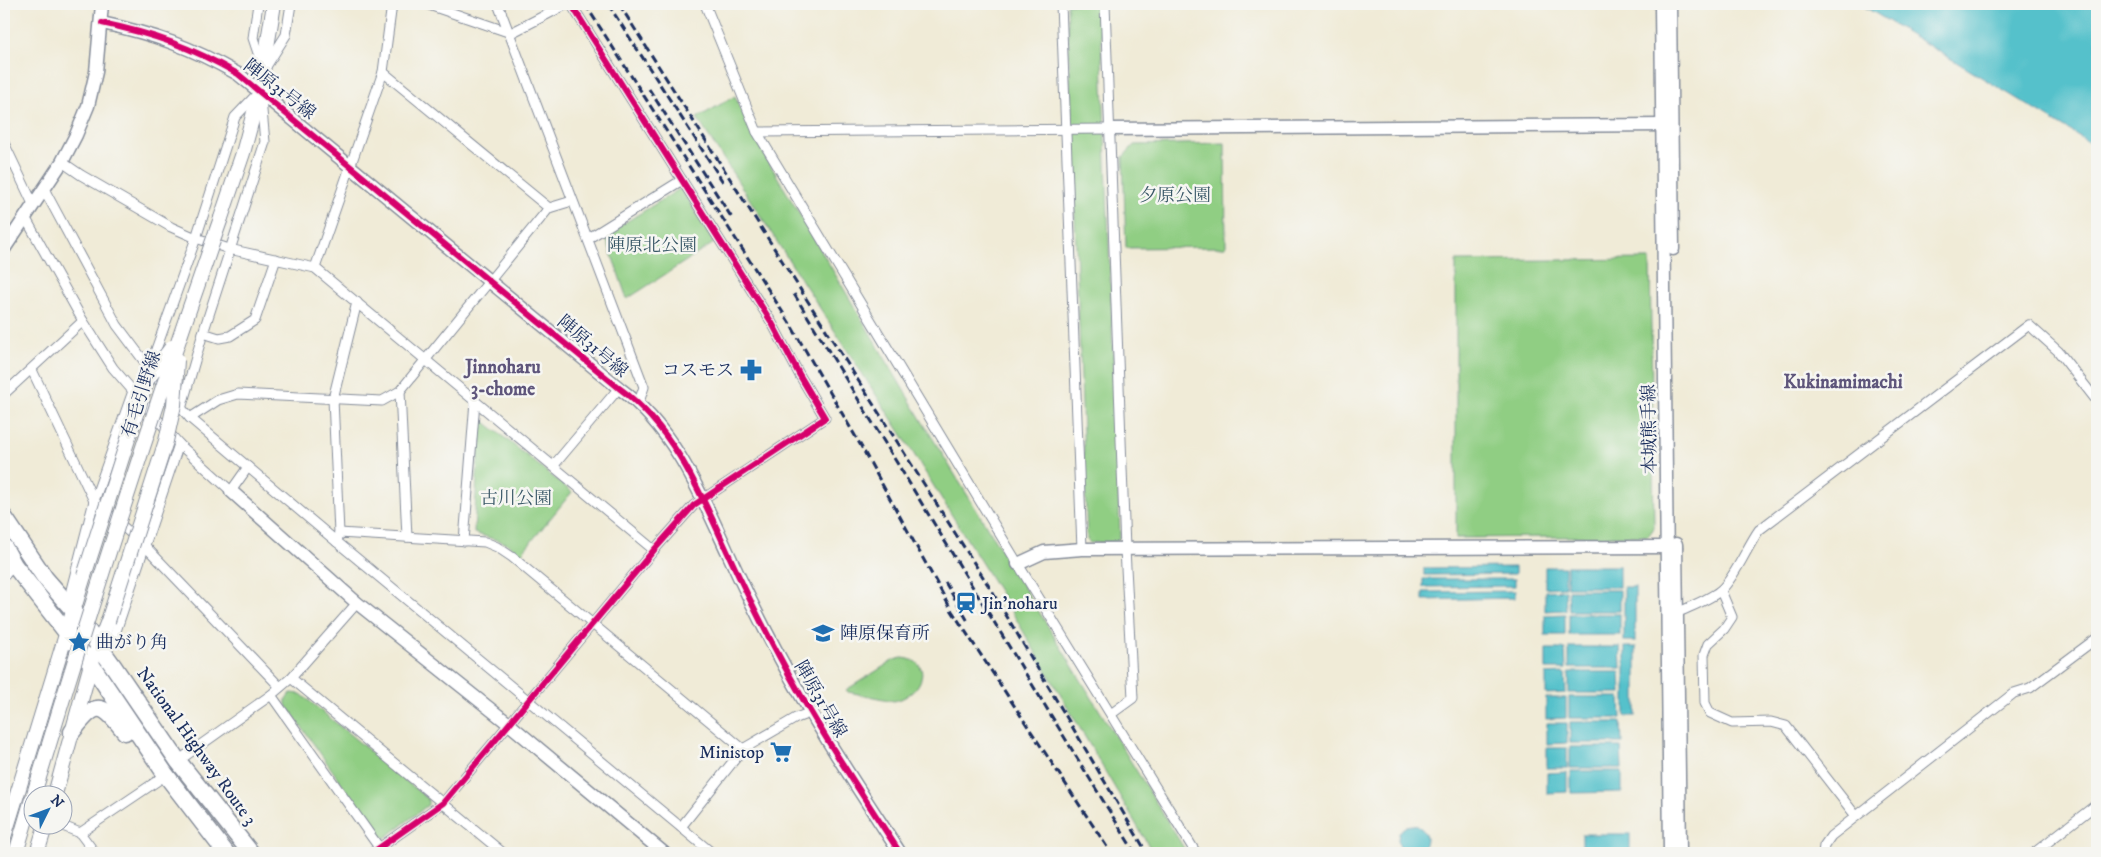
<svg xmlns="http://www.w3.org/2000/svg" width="2101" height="857" viewBox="0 0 2101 857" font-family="'IM FELL DW Pica','Noto Serif JP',serif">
<rect width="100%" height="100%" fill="#f6f6f2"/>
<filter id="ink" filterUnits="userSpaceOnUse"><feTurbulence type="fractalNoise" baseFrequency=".02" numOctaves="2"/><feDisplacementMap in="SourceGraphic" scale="10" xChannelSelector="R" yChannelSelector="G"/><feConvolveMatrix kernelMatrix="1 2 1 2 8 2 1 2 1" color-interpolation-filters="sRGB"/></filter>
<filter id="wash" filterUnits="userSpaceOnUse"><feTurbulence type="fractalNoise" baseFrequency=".0096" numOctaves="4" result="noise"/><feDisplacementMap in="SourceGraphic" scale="20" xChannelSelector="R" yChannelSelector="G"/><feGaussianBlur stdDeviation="1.12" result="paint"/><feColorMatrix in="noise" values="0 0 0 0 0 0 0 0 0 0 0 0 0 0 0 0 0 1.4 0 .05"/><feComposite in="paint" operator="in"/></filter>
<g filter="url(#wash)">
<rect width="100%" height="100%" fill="#f0ebd7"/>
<g fill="#90ce83" stroke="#567e70">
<polygon points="1067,4 1100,4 1120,535 1118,540 1115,542 1090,543 1087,540"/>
<polygon points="735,96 751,132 922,421 1187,853 1153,853 1009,607 902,435 697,118"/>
<polygon points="1225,143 1226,247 1126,248 1123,157 1134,145"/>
<polygon points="681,188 714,243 627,299 605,235"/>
<polygon points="1650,259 1654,528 1648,536 1456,538 1456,261"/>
<polygon points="480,418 572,492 521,554 506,543 474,533"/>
<path d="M902,658C935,660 923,695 894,701L848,692L846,690L894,660Z"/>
<polygon points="291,693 301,694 428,799 428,805 385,838 378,835 286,705 286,699"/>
</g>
<g fill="#54c1cb" stroke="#387894">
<polygon points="1860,4 2097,4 2097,147"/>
<rect x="1567" y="566" width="52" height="21"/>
<polygon points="1515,567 1515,574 1424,575 1424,568"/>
<polygon points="1545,567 1565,567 1565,587 1545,588"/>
<polygon points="1423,579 1515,579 1515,586 1423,587"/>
<rect x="1624" y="587" width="11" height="54"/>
<polygon points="1565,590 1566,610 1545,611 1545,591"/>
<polygon points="1568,590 1620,590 1620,611 1569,611"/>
<polygon points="1515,591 1515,598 1423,600 1423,592"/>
<polygon points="1565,614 1565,635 1545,635 1545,615"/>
<rect x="1569" y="614" width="51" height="21"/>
<polygon points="1569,647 1620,647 1621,668 1569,668"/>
<rect x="1625" y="647" width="11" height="69"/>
<polygon points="1546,649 1565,649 1566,669 1546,669"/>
<polygon points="1569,672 1620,672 1621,693 1569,693"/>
<polygon points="1565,673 1566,693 1546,694 1546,674"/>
<polygon points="1569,697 1620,697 1621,718 1569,718"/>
<polygon points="1546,698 1566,698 1566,718 1546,719"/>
<polygon points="1570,722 1621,722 1622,743 1570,743"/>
<polygon points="1547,723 1567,723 1567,743 1547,744"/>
<polygon points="1570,747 1621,747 1622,768 1570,768"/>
<rect x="1547" y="748" width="20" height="20"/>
<polygon points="1571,771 1622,771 1622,792 1571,793"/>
<polygon points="1567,772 1567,792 1547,793 1547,773"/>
<circle cx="1412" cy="839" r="14"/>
<rect x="1582" y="834" width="48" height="19"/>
</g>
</g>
<g filter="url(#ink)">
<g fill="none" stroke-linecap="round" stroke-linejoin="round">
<g stroke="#868d9a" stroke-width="11">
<g id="street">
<polyline points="258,4 253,38 262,65"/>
<polyline points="426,4 511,33 567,4"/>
<polyline points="498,4 644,387 639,402"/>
<polyline points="705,4 757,132 1018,564 1196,853"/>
<polyline points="1061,4 1082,549"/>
<polyline points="1105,4 1125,549 1133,698 1111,714"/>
<polyline points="267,65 286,35 291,4"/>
<polyline points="383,72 549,208"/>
<polyline points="261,100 265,142 203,333 219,338 230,336 255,320 276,259"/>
<polyline points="757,132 1109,129"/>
<polyline points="4,143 33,204"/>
<polyline points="62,162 81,175 171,227 196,238 229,249 315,268 654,550"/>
<polyline points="44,189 117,325 165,389"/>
<polyline points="25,217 83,321 113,368 179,444 231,491 248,467 337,542 339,533 485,542 497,547 512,557 743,749"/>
<polyline points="589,238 682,180"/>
<polyline points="315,268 383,72 392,4"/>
<polyline points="149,369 196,238 235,117 258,93"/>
<polyline points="32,370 94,501 145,546 280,687"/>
<polyline points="400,391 407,537"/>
<polyline points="4,394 83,321"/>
<polyline points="173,399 190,418"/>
<polyline points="181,409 203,333"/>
<polyline points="554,465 619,388"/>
<polyline points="248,467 190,418 218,400 238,394 382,401 400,391 549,208 572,201"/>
<polyline points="339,533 333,399 357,302"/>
<polyline points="464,541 475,401"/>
<polyline points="337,542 712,853"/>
<polyline points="4,576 14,565"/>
<polyline points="1721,591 1732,617 1724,629 1708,644 1704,655 1705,703 1710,713 1732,723 1771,722 1786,726 1856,816"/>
<polyline points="72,605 71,590 94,501 133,391"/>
<path d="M1677,613C1689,607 1713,598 1722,589C1736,575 1747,547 1759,530L2029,325L2058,351L2097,401"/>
<polyline points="98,645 112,643 179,444"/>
<polyline points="291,678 503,853"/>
<polyline points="271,695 383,853"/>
<polyline points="178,761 271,695 291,678 357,603"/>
<polyline points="58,824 80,833 95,853"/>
<polyline points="681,827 743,749 796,718 809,713"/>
<polyline points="80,833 166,775"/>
<polyline points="372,853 443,803 654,550 694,505 825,418 799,374 772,323 571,4"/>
<polyline points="1823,853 1824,846 1831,836 2014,693 2030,688 2097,638"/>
<polyline points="2034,853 2097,804"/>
</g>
</g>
<g stroke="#868d9a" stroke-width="15">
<g id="secondary">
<polyline points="1661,4 1670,853"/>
<polyline points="1670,4 1673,249"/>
<path d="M102,23C154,34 191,47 238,74L619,388C673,427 700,492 727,551C743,586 760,621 779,656C815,724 858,788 900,853"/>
<polyline points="1109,129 1669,125"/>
<polyline points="4,249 62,162 76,135 88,106 96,72 102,4"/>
<polyline points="231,491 357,603 509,724 664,853"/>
<polyline points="1676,544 1680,853"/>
<polyline points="1018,564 1044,552 1082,549 1676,547"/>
</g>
</g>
<g stroke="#868d9a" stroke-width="16">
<g id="primary">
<polyline points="221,218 243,153 260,90 274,4"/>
<polyline points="55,794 91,664 108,621"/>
<polyline points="4,837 84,576"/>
<polyline points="16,853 32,799"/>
<polyline points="37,853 46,824"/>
</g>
</g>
<g stroke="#868d9a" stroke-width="19">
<g id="highway">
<polyline points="4,517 45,578 73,610 114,667 178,761 251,853"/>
<polyline points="4,547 14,565 91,664 166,775 226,853"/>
<path d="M72,732C96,701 101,701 125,732"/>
</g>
</g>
<use href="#street" stroke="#fff" stroke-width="9"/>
<use href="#secondary" stroke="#fff" stroke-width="12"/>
<use href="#primary" stroke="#fff" stroke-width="14"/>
<use href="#highway" stroke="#fff" stroke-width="16"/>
<g stroke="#1b2f5e" stroke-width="3" stroke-dasharray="8 4" stroke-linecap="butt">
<polyline points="585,4 789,322 861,446 952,611 1111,853"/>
<polyline points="608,4 723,182"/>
<polyline points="619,4 990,588 1147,853"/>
<polyline points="649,89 732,218"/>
<polyline points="794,294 1135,853"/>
<polyline points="945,582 969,623"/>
</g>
<g stroke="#868d9a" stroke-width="16" stroke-linecap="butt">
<g id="primary-bridge">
<polyline points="84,576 147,380 172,347"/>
<polyline points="108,621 166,441 174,405 177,360"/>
<path d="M34,794C92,601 154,408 221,218"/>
</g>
</g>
<use href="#primary-bridge" stroke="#fff" stroke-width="14"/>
<g stroke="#f6f6f2" stroke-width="9">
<g id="cycleway">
<path d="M102,23C154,34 191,47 238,74L619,388C673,427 700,492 727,551C743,586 760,621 779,656C815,724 858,788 900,853"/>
<polyline points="372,853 443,803 654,550 694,505 825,418 799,374 772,323 571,4"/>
</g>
</g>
<use href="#cycleway" stroke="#d6006c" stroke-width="6"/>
</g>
</g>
<defs>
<g id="pharmacy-bare" transform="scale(1.725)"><path d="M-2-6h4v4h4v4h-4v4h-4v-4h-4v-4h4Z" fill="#1f6fb2" stroke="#f6f6f2" stroke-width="2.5" paint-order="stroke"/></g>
<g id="station-bare" transform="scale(1.725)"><path d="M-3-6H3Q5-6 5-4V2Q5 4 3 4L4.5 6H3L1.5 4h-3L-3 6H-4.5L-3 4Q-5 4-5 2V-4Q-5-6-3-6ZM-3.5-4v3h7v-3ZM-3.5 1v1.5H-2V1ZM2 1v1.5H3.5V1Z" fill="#1f6fb2" stroke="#f6f6f2" stroke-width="2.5" paint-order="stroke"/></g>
<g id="school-bare" transform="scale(1.725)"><path d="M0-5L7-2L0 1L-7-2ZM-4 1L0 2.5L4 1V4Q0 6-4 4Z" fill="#1f6fb2" stroke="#f6f6f2" stroke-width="2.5" paint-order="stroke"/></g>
<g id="sight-bare" transform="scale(1.725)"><path d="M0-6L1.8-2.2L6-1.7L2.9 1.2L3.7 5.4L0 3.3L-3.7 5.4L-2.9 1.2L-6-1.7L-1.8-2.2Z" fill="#1f6fb2" stroke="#f6f6f2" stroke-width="2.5" paint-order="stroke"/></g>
<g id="supermarket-bare" transform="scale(1.725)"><path d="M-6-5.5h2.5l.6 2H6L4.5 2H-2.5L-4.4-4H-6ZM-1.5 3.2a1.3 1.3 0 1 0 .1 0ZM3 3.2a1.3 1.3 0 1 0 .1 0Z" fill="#1f6fb2" stroke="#f6f6f2" stroke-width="2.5" paint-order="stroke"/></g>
</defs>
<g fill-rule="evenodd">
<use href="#pharmacy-bare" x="751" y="370"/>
<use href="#station-bare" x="966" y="603"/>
<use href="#school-bare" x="823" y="633"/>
<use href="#sight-bare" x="79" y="642"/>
<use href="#supermarket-bare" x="781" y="752"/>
</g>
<g text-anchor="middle" stroke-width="5" stroke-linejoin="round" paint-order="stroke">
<g font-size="18" fill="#1b2f5e" stroke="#f6f6f2">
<text transform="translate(280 89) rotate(38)" y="6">陣原31号線</text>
<text transform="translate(593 346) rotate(40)" y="6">陣原31号線</text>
<text transform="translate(141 394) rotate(-72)" y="6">有毛引野線</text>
<text transform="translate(1649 429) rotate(-91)" y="6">本城熊手線</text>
<text transform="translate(821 699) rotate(60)" y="6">陣原31号線</text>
<text transform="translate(197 746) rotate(54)" y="6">National Highway Route 3</text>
</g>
<g font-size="18" fill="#385767" stroke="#f6f6f2">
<text x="1175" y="201">夕原公園</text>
<text x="652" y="251">陣原北公園</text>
<text x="516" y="504">古川公園</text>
</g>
<g font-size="18" fill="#1b2f5e" stroke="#f6f6f2" text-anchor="start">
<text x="734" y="376" text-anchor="end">コスモス</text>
<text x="982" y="609">Jin'noharu</text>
<text x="840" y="639">陣原保育所</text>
<text x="96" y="648">曲がり角</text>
<text x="764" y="758" text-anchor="end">Ministop</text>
</g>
<g font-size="19" font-weight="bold" fill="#5e557b" stroke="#f6f6f2">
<text x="503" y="373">Jinnoharu<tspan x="503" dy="22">3-chome</tspan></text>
<text x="1843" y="388">Kukinamimachi</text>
</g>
</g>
<rect width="2101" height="857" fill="none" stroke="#f6f6f2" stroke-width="20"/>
<g transform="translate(48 810) rotate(48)"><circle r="24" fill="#f6f6f2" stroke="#9ea6b7"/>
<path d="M0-4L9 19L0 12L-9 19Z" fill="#1f6fb2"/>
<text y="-8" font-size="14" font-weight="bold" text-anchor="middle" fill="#1b2f5e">N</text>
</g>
</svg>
